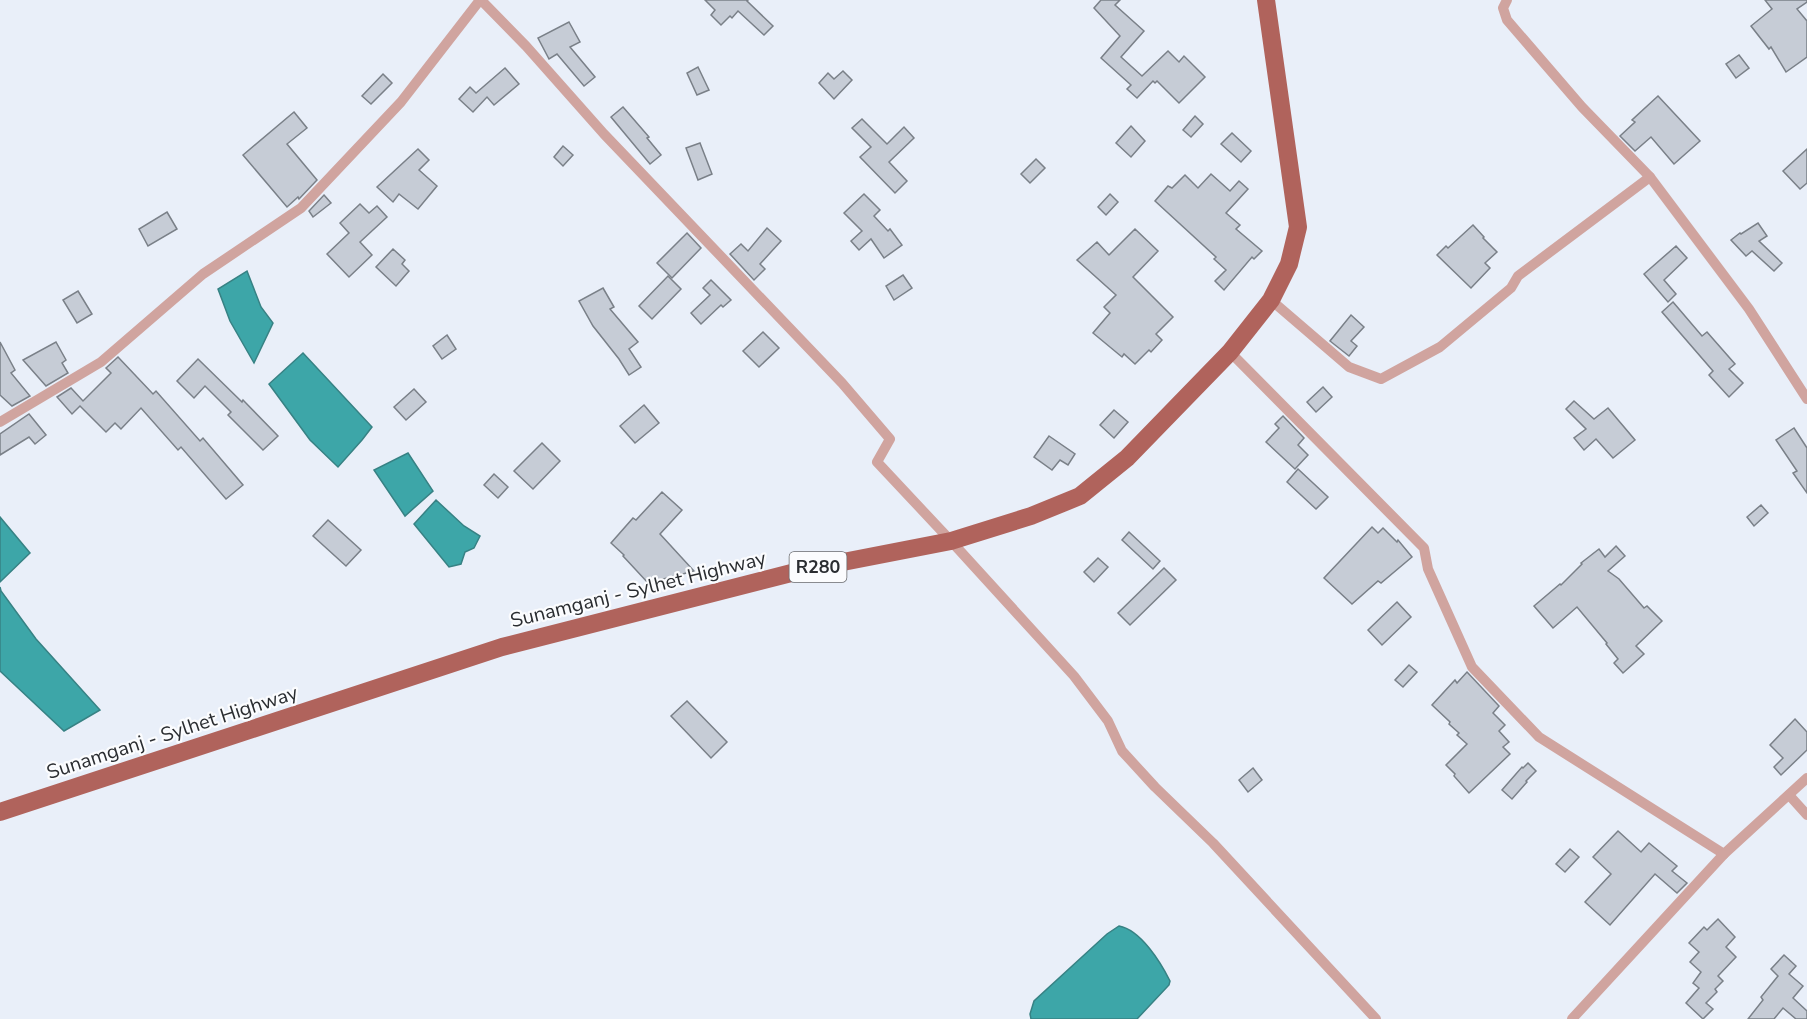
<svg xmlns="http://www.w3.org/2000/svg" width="1807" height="1019" viewBox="0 0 1807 1019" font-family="'Nunito Sans',sans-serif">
<rect width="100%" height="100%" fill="#e9eff9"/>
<g fill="#3da6a8" stroke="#378284" stroke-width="1.5">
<polygon points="247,271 261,307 273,323 254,363 230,321 218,289"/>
<polygon points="303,353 372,427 362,440 338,467 310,440 269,384"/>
<polygon points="408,453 433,491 405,516 374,470"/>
<polygon points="436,500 464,526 480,536 474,548 465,552 461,564 449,567 414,524"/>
<polygon points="0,517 30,553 0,582"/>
<polygon points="0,587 1,591 36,639 100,710 64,731 0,671"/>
<path d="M1119,926C1141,930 1161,963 1170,981L1169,985L1137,1019H1031L1030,1014L1034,1001L1107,934Z"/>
</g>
<g fill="#c6ccd6" stroke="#7a8088" stroke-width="1.5">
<polygon points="705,0 748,0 747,1 773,26 764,35 738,11 732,18 730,16 721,25 711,15 715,10"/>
<polygon points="1101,0 1120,0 1115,5 1144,31 1121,57 1142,76 1168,51 1179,62 1184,56 1205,77 1179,103 1157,81 1155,83 1153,81 1137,98 1127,89 1131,85 1101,58 1120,36 1094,8"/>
<polygon points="1765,0 1807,0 1807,2 1797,9 1807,21 1807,57 1786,72 1771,47 1769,49 1751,26 1772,9"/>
<polygon points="569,22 580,42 570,47 595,77 584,86 557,54 549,59 538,38"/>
<polygon points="1739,55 1749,68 1736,78 1726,64"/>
<polygon points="698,67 709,90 697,95 687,73"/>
<polygon points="505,68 519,84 494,105 487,97 473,112 459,99 470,87 476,93"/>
<polygon points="843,71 852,80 834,99 819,83 828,73 834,79"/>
<polygon points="383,74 392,83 371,104 362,96"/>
<polygon points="1658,96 1700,141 1674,164 1651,137 1635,151 1620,136 1635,122 1632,120"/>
<polygon points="623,107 649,137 647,138 661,155 650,164 611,117"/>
<polygon points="294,112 307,128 287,144 317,180 299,199 298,197 287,207 243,155"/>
<polygon points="1195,116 1203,124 1191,137 1183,130"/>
<polygon points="862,119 887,144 904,127 914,138 889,162 907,181 895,193 860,157 871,147 852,128"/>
<polygon points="1131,126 1145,141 1131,157 1116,143"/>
<polygon points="1232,133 1251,151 1241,162 1221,144"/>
<polygon points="700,143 712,174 698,180 686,148"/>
<polygon points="563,146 573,155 563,166 554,157"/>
<polygon points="418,149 429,160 419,170 437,186 418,209 399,194 393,202 377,187"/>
<polygon points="1807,149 1807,183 1800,189 1783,171"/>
<polygon points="1036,159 1045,168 1030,183 1021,174"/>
<polygon points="1211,174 1230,191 1239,181 1248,189 1226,213 1240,225 1236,229 1262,251 1254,259 1252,257 1224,290 1215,281 1226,270 1214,259 1216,257 1155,201 1168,186 1172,188 1185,175 1198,188"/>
<polygon points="864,194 880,210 874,216 888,231 890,229 902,245 884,258 871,239 859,250 851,241 862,231 844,213"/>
<polygon points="1110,194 1118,202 1106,215 1098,207"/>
<polygon points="324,195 331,203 313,217 309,211"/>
<polygon points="360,204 369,213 377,206 387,217 360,242 372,255 349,277 327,254 349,233 340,223"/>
<polygon points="167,212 177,229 148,246 139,229"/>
<polygon points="1758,223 1767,236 1759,241 1782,263 1774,271 1752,251 1746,256 1731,240 1740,233 1741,234"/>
<polygon points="1473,225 1484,237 1483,238 1497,252 1485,263 1490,268 1471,288 1437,255 1446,246 1448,248"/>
<polygon points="767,228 781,241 760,264 765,269 754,280 730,254 741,244 748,251"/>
<polygon points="1135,229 1158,251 1133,277 1173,317 1156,334 1162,340 1151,352 1149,350 1135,364 1124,354 1122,357 1093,333 1110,313 1104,307 1116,295 1077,260 1097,242 1109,255"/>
<polygon points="687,233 701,248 672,278 657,263"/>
<polygon points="1676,246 1687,258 1664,280 1676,294 1668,302 1644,274"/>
<polygon points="393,249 405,260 402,264 409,271 396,286 376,267"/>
<polygon points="903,275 912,288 894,300 886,286"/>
<polygon points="668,276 681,289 652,319 639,306"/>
<polygon points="711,280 731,300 723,307 721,305 701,324 691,313 710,295 703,288"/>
<polygon points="603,288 614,307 610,309 638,342 629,349 641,367 629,375 619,359 593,326 579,301"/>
<polygon points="78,291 92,314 77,323 63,300"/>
<polygon points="1673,302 1702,336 1707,332 1735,364 1729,369 1743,383 1729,397 1709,375 1713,371 1662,312"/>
<polygon points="1351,315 1364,327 1351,341 1357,346 1349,356 1330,341"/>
<polygon points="763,332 779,348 759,367 743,351"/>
<polygon points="447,335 456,349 442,359 433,346"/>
<polygon points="0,342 15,370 11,373 30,396 12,406 0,395"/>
<polygon points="56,342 66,360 62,363 68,373 46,386 23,360"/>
<polygon points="118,357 153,394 156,391 200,441 203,438 243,485 226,499 181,447 178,450 141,408 121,429 115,423 106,432 80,406 72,414 57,397 71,388 83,401 111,373 106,368"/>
<polygon points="198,359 242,402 243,400 278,436 263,450 228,415 231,412 205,386 194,398 177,381"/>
<polygon points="1323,387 1332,397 1316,412 1307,402"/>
<polygon points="414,389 426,402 406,420 394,407"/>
<polygon points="1574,401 1594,419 1608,408 1635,440 1613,458 1596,439 1584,450 1574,438 1586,429 1566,409"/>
<polygon points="644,405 659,423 635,443 620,426"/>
<polygon points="1114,410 1128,422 1114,438 1100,425"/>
<polygon points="29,414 46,435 35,444 29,437 0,455 0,434"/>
<polygon points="1283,416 1304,438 1298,445 1308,455 1295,469 1266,442 1279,428 1275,424"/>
<polygon points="1794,428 1807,448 1807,493 1793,473 1797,471 1776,440"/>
<polygon points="1049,436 1075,454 1068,465 1060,460 1052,470 1034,457"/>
<polygon points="542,443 560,461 533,489 514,471"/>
<polygon points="1298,469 1328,497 1316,509 1287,482"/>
<polygon points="494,474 508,487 498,498 484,485"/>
<polygon points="662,492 682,510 660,534 694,571 648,583 623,556 624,555 611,543 633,518 636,520"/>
<polygon points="1761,505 1768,513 1754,526 1747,517"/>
<polygon points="328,520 361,550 346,566 313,536"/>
<polygon points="1372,527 1378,533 1383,528 1397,542 1398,540 1412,557 1381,583 1378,581 1352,604 1324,578"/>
<polygon points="1129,532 1160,561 1153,569 1122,540"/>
<polygon points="1616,546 1625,556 1608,571 1619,579 1644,608 1647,606 1662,621 1636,646 1644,654 1623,673 1614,663 1618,659 1606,644 1607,643 1577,607 1553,628 1534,606 1560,584 1561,585 1582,564 1581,563 1599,549 1605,557"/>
<polygon points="1098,558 1108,567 1094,582 1084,572"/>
<polygon points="1164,568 1176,580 1130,625 1118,613"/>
<polygon points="1397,602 1411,617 1382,645 1368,630"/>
<polygon points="1409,665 1417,672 1403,687 1395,680"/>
<polygon points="1467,672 1499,706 1493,713 1505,725 1499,731 1509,742 1503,747 1510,754 1469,793 1454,776 1455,774 1446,765 1467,744 1457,735 1459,733 1449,724 1450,722 1432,705 1455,680 1457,683"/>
<polygon points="687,701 727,742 711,758 671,716"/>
<polygon points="1795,719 1807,732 1807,750 1781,775 1774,767 1783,758 1770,745"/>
<polygon points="1528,763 1536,771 1526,781 1527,782 1512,799 1502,790 1522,767 1523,768"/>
<polygon points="1253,768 1262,780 1248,792 1239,780"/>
<polygon points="1618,831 1641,852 1649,843 1677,866 1672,871 1687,883 1677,893 1655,874 1610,925 1585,902 1611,874 1593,857"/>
<polygon points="1570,849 1579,857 1565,872 1556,864"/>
<polygon points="1718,919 1735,937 1726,947 1736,957 1718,976 1723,981 1715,989 1717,992 1706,1003 1713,1009 1703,1019 1686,1003 1699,988 1693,983 1701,972 1690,962 1699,952 1689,943 1704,927 1707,930"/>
<polygon points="1784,955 1796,966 1789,974 1803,986 1793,998 1807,1011 1807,1019 1796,1019 1783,1008 1774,1019 1748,1019 1763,1000 1761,997 1778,976 1771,969"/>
</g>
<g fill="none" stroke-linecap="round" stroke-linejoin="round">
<g stroke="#d0a49f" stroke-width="10">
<polyline points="481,0 526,46 604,134 842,383 890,439 877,462 951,541 1074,676 1108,721 1122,751 1155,787 1213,843 1376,1019"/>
<polyline points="1650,177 1749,309 1807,399"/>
<polyline points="1271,300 1349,367 1381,379 1440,347 1511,288 1518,276 1650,177 1582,107 1507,20 1503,8 1507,0"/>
<polyline points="1230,352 1424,548 1428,569 1472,667 1539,737 1724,854"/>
<polyline points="0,422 101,362 203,274 301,208 401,102 480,0"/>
<polyline points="1789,795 1807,815"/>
<polyline points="1572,1019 1724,854 1807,778"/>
</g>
<polyline stroke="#b0635c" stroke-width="18" points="0,812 502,647 807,569 951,541 1031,516 1080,496 1127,458 1230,352 1271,300 1289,264 1298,227 1266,0"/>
</g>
<g text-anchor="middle" stroke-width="4.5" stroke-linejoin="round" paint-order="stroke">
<rect fill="#fbfcfe" stroke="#696b6e" stroke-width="1.5" x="789.5" y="552" width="57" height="30" rx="4.5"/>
<g font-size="18" font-weight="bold" fill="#2a2d31">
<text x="818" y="573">R280</text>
</g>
<g font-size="20" fill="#2a2d31" stroke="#fbfcfe">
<text transform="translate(638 589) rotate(-14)" y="7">Sunamganj - Sylhet Highway</text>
<text transform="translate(172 732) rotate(-18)" y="7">Sunamganj - Sylhet Highway</text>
</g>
</g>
</svg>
